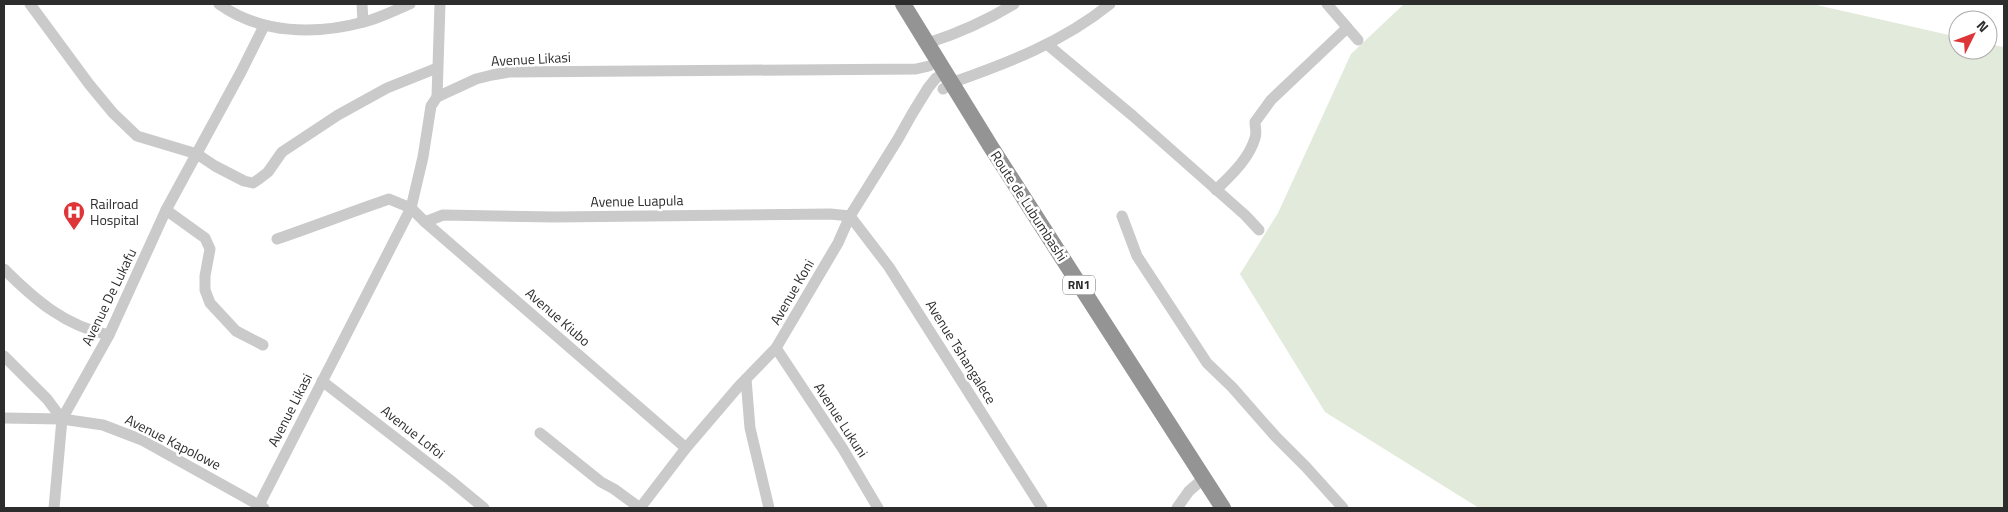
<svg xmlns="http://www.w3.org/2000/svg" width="2008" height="512" viewBox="0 0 2008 512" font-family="'Titillium Web',sans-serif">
<rect width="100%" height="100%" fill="#fff"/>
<polygon fill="#e2eadb" points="1404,4 1812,4 1958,37 1958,50 1988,50 1988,44 2004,47 2004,508 1479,508 1325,412 1240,274 1278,213 1351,54"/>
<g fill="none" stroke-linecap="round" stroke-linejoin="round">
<g stroke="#cacaca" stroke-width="11">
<polyline points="30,4 89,84 113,113 137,136 197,154 215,166 244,181 253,183 259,179 268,172 282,152 338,115 387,88 437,68"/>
<path d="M219,4C261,34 315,35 364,22C380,18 395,10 410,4"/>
<polyline points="362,4 363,22"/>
<polyline points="1327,4 1358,40"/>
<path d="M928,43C959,33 986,21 1014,4"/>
<polyline points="1048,45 1133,116 1245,215 1259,230"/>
<path d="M943,89L951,83C1008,63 1063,42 1110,4"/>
<polyline points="437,97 440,4"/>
<path d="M1216,190C1231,175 1249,159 1255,138C1257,133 1255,126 1255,122L1271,100L1347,28"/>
<polyline points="166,210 205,238 210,249 205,276 205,290 210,303 236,331 263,345"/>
<polyline points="1122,216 1137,256 1207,363 1232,387 1276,437 1306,467 1343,508"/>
<polyline points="425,222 443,215 554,217 830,214 850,216 889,267 1042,508"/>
<path d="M277,239C315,226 351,212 389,199L411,208L425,222L686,448"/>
<path d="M4,269C35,300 65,326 109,335"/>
<polyline points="776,348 843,449 878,508"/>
<polyline points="4,356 47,399 62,419"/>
<polyline points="746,379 750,428 769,508"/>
<polyline points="322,381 450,480 484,508"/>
<polyline points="4,418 62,419 103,425 142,440 264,508"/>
<polyline points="540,433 601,482 614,489 640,508"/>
<polyline points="259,505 411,208 423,157 431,106 437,97 476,79 492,75 509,72 916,69 929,66"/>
<polyline points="54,508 62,419 109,335 166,210 241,72 264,26"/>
<polyline points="640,508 686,448 739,386 776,348 838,243 850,216 898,139 912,114 928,88 936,78 945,73"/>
<polyline points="1177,508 1189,491 1203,479"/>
</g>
<polyline stroke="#949494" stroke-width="16" points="903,4 991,147 1223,508"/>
</g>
<defs>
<g id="hospital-pin" transform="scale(1.125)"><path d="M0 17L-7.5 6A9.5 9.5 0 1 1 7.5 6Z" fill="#de3538" stroke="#fff"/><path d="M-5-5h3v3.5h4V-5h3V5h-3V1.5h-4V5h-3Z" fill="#fff"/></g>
</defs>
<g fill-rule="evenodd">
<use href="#hospital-pin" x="74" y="212"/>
</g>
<g text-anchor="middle" stroke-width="5" stroke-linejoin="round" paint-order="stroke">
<rect fill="#fff" stroke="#6c6c6c" stroke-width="1" x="1063" y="275.5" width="32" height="19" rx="4"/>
<g font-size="12" font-weight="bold" fill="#2d2d2d">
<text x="1079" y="289">RN1</text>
</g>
<g font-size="14" fill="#2d2d2d" stroke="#fff">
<text transform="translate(531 59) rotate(-3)" y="5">Avenue Likasi</text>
<text transform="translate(637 201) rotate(-1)" y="5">Avenue Luapula</text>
<text transform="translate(1029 206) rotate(57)" y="5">Route de Lubumbashi</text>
<text transform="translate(792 292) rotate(-60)" y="5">Avenue Koni</text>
<text transform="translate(109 297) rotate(-64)" y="5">Avenue De Lukafu</text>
<text transform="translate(558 317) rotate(41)" y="5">Avenue Kiubo</text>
<text transform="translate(961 352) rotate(58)" y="5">Avenue Tshangalece</text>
<text transform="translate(290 410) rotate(-63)" y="5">Avenue Likasi</text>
<text transform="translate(841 420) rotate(57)" y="5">Avenue Lukuni</text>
<text transform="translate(413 432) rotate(38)" y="5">Avenue Lofoi</text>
<text transform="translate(173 442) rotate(27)" y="5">Avenue Kapolowe</text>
</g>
<g font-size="14" fill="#2d2d2d" stroke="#fff" text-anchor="start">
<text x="90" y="209">Railroad<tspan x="90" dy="16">Hospital</tspan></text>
</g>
</g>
<rect width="2008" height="512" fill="none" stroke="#2d2d2d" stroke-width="10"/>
<g transform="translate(1973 35) rotate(48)"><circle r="24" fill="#ffffff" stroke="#ababab"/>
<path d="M0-4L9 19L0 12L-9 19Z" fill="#de3538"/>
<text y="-8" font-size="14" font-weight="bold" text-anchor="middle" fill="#2d2d2d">N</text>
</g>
</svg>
